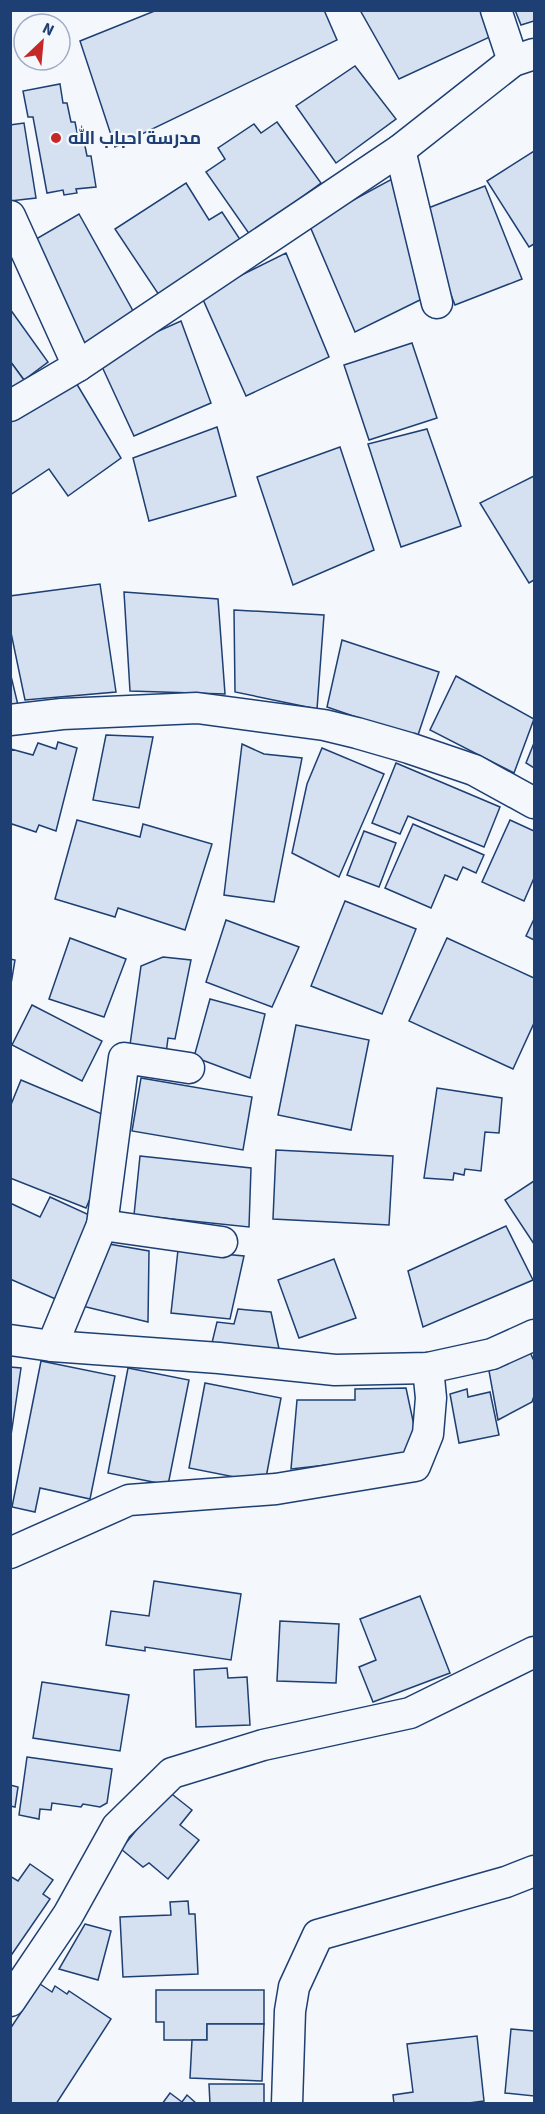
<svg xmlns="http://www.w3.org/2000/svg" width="545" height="2114" viewBox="0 0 545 2114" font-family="'Source Sans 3',Cairo,sans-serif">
<rect width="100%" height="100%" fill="#f4f7fb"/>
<g fill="#d5e0f0" stroke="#1d3f73" stroke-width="1.5">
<polygon points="157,10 324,10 337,40 115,147 80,41"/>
<polygon points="360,10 480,10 492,36 399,79"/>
<polygon points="515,10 534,10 534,21 521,25"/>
<polygon points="355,66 396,119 336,163 296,106"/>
<polygon points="60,84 63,103 67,103 71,122 75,122 78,137 83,136 87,156 91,156 96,187 76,189 77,193 64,195 63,190 47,193 33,117 28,117 23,91"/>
<polygon points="277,122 321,183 250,235 206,172 225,159 218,148 254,124 261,133"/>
<polygon points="24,123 36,198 10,201 10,125"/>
<polygon points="534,151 534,244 529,247 487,181"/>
<polygon points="392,179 428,296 355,332 309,224"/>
<polygon points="186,183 209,220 222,212 243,244 161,298 115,229"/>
<polygon points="485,186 522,279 455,305 418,212"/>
<polygon points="79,214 137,318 87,351 31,242"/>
<polygon points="286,253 329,357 246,396 201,295"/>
<polygon points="10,309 48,362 24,380 10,361"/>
<polygon points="181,321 211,403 134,436 98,358"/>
<polygon points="412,343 437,418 369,440 344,365"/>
<polygon points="10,361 24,380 10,390"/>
<polygon points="75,381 121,458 68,496 49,469 10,495 10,420"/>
<polygon points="217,427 236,496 149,521 133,458"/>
<polygon points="427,429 461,526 401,547 368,444"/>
<polygon points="340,447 374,550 293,585 257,477"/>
<polygon points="534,476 534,580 529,583 480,503"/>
<polygon points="100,584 116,692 25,700 10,628 10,596"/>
<polygon points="124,592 218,599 225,694 130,691"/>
<polygon points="234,610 324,615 317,709 235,692"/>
<polygon points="342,640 439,672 417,738 327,707"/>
<polygon points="10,672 18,705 10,706"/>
<polygon points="456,676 534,719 514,773 430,730"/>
<polygon points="106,735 153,737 139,808 93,800"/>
<polygon points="58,742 77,748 56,831 39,825 36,832 12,824 10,829 11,749 33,755 38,743 56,749"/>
<polygon points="534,743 534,768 526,763"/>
<polygon points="242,744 264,754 302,758 274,902 224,895"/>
<polygon points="322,748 384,774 339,877 292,853 307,784"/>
<polygon points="396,763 500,807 484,847 408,816 400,834 372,823"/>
<polygon points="77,820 140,837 143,824 212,844 185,930 118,908 115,917 55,899"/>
<polygon points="510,820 534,831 534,878 524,901 482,882"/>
<polygon points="413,824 484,855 476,873 463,867 457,880 445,875 431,908 385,888"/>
<polygon points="364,831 396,843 379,887 347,875"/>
<polygon points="345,901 416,929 382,1014 311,986"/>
<polygon points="534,919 534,940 526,936"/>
<polygon points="226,920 299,947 272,1007 206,982"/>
<polygon points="70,938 126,959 104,1017 49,999"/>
<polygon points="447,938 534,978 534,1023 513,1069 409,1021"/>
<polygon points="163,957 191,960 175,1039 168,1038 166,1054 130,1045 141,966"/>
<polygon points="10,959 15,960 10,990"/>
<polygon points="210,999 265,1014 250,1078 194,1057"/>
<polygon points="32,1005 102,1041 82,1081 12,1045"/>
<polygon points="296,1025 369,1040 351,1130 278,1115"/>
<polygon points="141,1078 252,1097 243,1150 132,1131"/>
<polygon points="21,1080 102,1114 98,1180 86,1208 10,1178 10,1107"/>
<polygon points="437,1088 502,1098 499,1133 485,1132 481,1171 465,1169 464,1175 454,1173 453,1180 424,1178"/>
<polygon points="276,1150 393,1156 389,1225 273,1219"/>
<polygon points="140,1156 251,1168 249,1227 134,1215"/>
<polygon points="534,1181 534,1244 505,1200"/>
<polygon points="50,1197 98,1219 60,1301 10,1279 10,1203 40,1217"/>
<polygon points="506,1226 533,1280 423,1327 408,1271"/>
<polygon points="103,1243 149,1251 148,1322 78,1305"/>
<polygon points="178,1250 244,1256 230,1319 171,1313"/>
<polygon points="334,1259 356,1318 299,1338 278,1280"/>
<polygon points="238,1309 271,1312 281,1358 210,1351 217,1322 234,1324"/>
<polygon points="530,1352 534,1361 534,1396 532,1402 498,1420 489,1371"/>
<polygon points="41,1361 115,1376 90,1499 40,1488 35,1512 12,1507"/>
<polygon points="10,1367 21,1368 10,1442"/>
<polygon points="128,1368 189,1380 168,1485 108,1473"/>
<polygon points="205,1383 281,1398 265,1483 189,1468"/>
<polygon points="406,1388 416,1435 407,1456 291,1469 297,1400 355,1400 355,1389"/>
<polygon points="467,1389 468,1397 490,1392 499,1435 459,1443 450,1394"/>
<polygon points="154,1581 241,1594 231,1660 145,1647 145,1651 106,1645 111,1611 149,1616"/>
<polygon points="420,1596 450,1673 373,1702 359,1667 376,1660 360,1619"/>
<polygon points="280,1621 339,1624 336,1683 277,1681"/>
<polygon points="227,1668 228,1678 247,1677 250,1725 196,1727 194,1670"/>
<polygon points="42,1682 129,1695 120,1751 33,1738"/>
<polygon points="27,1757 112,1769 107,1803 100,1807 83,1804 81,1807 52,1803 51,1810 40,1809 39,1819 19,1815"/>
<polygon points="10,1785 18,1787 15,1807 10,1806"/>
<polygon points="168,1791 192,1810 180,1825 199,1840 168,1879 149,1863 143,1867 121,1849"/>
<polygon points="30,1864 53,1880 43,1894 50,1899 10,1957 10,1876 18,1881"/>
<polygon points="188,1901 189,1914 195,1914 198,1974 123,1977 120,1917 171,1915 170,1902"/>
<polygon points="85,1924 111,1931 98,1980 59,1969"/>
<polygon points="40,1984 52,1992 55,1986 67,1994 69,1991 111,2019 56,2104 10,2104 10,2029"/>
<polygon points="156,1990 264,1990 264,2024 207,2024 207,2040 164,2040 164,2022 156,2022"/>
<polygon points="207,2024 264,2024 262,2081 190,2078 192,2040 207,2040"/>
<polygon points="511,2029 534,2031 534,2096 505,2093"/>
<polygon points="477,2036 484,2101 461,2104 394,2104 393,2095 413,2092 407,2044"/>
<polygon points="209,2084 264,2084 264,2104 210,2104"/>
<polygon points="170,2093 182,2102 187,2095 197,2104 162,2104"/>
</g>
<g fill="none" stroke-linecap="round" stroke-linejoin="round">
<g stroke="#1d3f73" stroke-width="33">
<g id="minor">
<polyline points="496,10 513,61"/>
<polyline points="400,150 437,303"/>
<polyline points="10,216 78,366"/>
<polyline points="10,406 78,366 400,150 513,61 534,54"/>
<polyline points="10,720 62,714 197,708 324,725 357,733 409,748 474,770 534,803"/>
<polyline points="102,1225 124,1058 189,1068"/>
<polyline points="10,1340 52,1346 219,1358 335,1370 428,1368 492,1354 534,1335"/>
<polyline points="52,1346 102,1225 222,1242"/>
<polyline points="10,1553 129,1500 276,1489 415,1466 428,1434 431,1398 428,1368"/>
<polyline points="10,2001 68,1915 117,1827 172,1773 263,1745 410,1713 534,1652"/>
<polyline points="287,2104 290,2011 294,1987 318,1935 506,1882 534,1871"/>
</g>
</g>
<use href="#minor" stroke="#f4f7fb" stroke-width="30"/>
</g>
<circle fill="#c62828" stroke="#f4f7fb" stroke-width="2" cx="56" cy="138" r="6"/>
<g text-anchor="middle" stroke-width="4.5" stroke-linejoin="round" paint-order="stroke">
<g font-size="18" font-weight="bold" fill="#1d3f73" stroke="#f4f7fb" text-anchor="start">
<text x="68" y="144">مدرسة احباب الله</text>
</g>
</g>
<rect width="545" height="2114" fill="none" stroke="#1d3f73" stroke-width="24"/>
<g transform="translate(42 42) rotate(26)"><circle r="28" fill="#f4f7fb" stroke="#9eadc5" stroke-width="1.5"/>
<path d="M0-4.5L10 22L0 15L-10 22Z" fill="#c62828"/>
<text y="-9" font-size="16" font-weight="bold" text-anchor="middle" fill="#1d3f73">N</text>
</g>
</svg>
